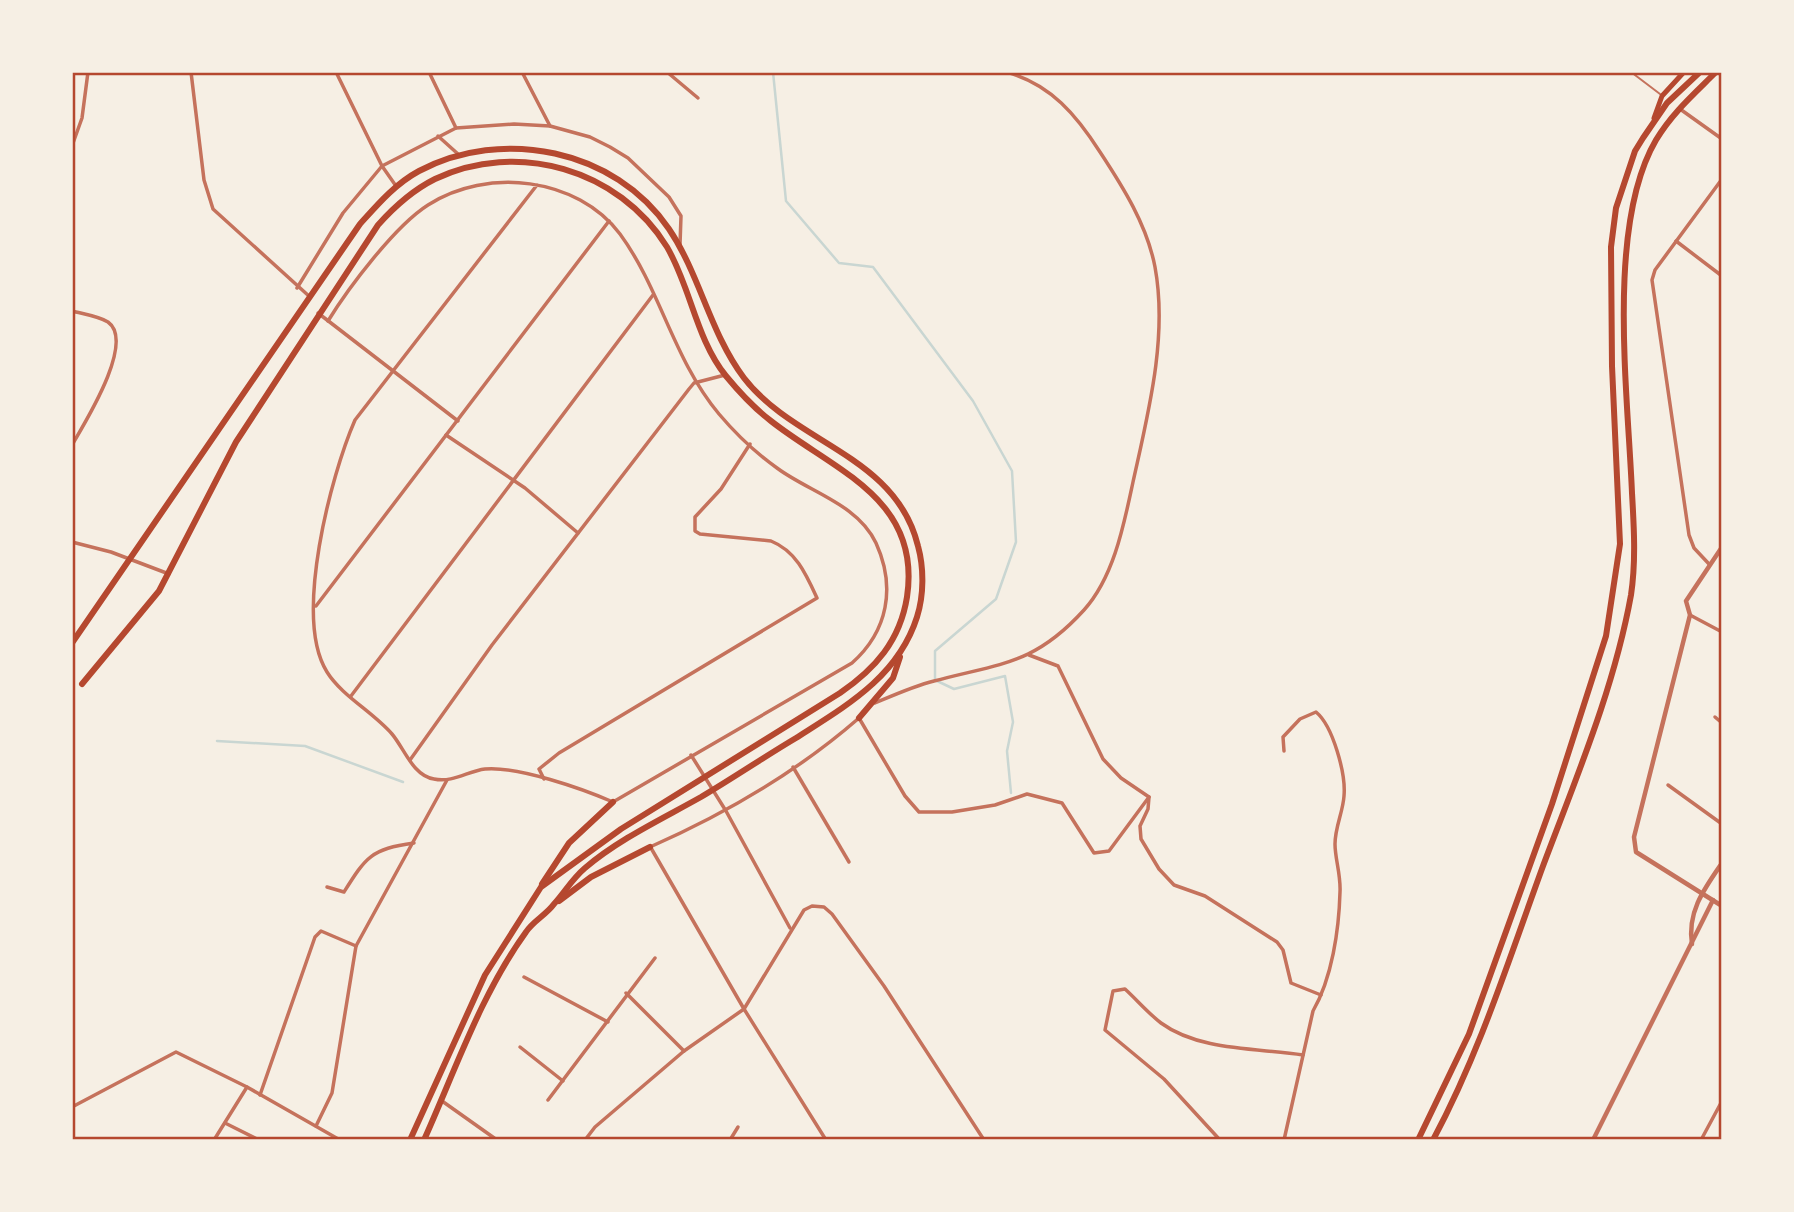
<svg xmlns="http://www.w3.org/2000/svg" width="1794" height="1212" viewBox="0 0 1794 1212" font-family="'Titillium Web',sans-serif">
<rect width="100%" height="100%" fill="#f6efe4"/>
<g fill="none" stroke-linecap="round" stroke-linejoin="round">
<g stroke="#c9d6d2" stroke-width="2.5">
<polyline points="773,72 786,201 839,263 873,267 973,401 1012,471 1016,542 996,599 935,651 935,680 954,689 1005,676 1013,722 1007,751 1011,793"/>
<polyline points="217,741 305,746 403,782"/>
</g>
<polyline stroke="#c5725c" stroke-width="2" points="1631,72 1660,94"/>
<g stroke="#c5725c" stroke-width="3.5">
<polyline points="191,72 204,180 213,209 310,297"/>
<polyline points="336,72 382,166 396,186"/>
<polyline points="429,72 456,128"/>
<polyline points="522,72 550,126"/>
<polyline points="667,72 698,98"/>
<polyline points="1680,109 1722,139"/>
<polyline points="438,136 458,154"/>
<polyline points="72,146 82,118 88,72"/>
<polyline points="1676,241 1722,276"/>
<polyline points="297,288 343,213 382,166 456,128 514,124 550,126 590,137 610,147 628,158 669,197 681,216 680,245"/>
<path d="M72,311C83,314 98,316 108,322C136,342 84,424 72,445"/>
<polyline points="318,313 458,421"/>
<path d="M328,321C349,287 395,226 428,205C487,167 577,177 620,234C661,290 673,359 719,414C735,433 756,453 777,468C809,492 858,504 876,543C896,587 888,631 852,663L613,802C583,789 518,766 485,769C468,771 453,783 434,779C413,776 404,748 392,734C373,712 342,696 327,672C293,618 331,475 355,420L537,185"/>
<polyline points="446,435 525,488 578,533"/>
<polyline points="72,542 111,552 169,574"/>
<polyline points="1709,564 1694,548 1689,535 1652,280 1655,270 1722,179"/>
<polyline points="316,606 609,221"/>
<polyline points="1690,615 1722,632"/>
<polyline points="1029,655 1058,666 1103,759 1121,778 1149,797 1148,809 1140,826 1141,839 1159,869 1174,885 1205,896 1277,942 1283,950 1291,983 1321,995"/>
<polyline points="351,696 653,295"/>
<path d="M875,703C894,695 914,686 934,681C1001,663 1034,665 1084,610C1114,577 1124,524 1133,482C1148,414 1168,337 1155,267C1147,225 1123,187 1100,152C1077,116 1051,84 1006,72"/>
<polyline points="1715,717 1722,723"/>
<polyline points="691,755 726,811 790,928"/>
<polyline points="410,760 492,645 689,389 694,383 725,375"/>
<polyline points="793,767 849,862"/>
<path d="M544,779L539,769L559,753L817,598C806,574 796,551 771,541L700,534L695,531V517L721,489L750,444"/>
<polyline points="1668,785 1722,824"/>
<path d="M650,847C725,814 797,772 859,718L905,796L919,812H952L995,805L1027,794L1062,803L1094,853L1109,851L1149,797"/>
<polyline points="651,848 744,1009 826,1140"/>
<path d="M327,887L344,892C366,857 371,849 414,843"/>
<polyline points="524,977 608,1022"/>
<polyline points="626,993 684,1051"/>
<polyline points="520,1047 563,1081"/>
<polyline points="260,1095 315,937 321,931 356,946"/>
<polyline points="548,1100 655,958"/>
<polyline points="442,1101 497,1140"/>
<polyline points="72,1107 176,1052 247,1087 340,1140"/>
<polyline points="225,1123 259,1140"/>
<polyline points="316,1126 332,1093 356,946 447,780"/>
<polyline points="214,1140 247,1087"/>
<polyline points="585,1140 595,1127 684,1051 744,1009 804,910 812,906 824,907 832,914 884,986 984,1140"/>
<polyline points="730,1140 738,1127"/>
<path d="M1220,1140L1164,1079L1105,1030L1113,991L1125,989C1137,1000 1148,1013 1161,1023C1199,1051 1258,1048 1303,1055"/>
<path d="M1284,1140L1313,1011C1332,978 1339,930 1340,892C1341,875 1335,859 1335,844C1335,827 1343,812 1344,796C1346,774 1333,726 1316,712L1300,719L1283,737L1284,751"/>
<polyline points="1701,1140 1722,1101"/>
</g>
<g stroke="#c5725c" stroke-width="4.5">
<polyline points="1722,547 1686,601 1690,615 1634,837 1636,852 1722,906"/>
<path d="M1692,944C1687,912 1704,889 1722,863"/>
<polyline points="1593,1140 1713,900"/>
</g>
<polyline stroke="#b5482f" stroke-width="5" points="1654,118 1662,96 1684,72"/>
<g stroke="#b5482f" stroke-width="6">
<path d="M72,643L360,224C378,204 395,184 419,171C502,127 615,149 669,229C700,275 710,333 744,378C795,444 896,455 918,546C924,568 924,595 917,617C898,677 846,706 796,738C764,757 733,778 701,797C662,819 619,839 585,868C572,879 565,892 554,904C546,915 533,921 526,932C481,994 455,1071 424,1140"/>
<path d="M82,684L159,591L236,442L378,225C394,207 413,190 435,179C517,140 619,169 667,247C691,288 696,339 726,376C740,393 754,408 771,421C833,470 922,498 907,597C900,641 875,669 840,693L621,829L541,887L485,975L410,1140"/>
<polyline points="859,718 893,678 900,657"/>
<polyline points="542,884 569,843 613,802"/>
<polyline points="559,901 591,877 650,847"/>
<polyline points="1418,1140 1469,1034 1552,804 1606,636 1620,544 1612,366 1611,247 1616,208 1635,151 1643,138 1667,103 1700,72"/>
<path d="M1433,1140C1480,1052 1509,959 1543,866C1576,778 1614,689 1631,595C1636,562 1634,527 1632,493C1628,394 1606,225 1656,140C1672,113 1695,93 1716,72"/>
</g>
</g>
<rect width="1794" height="1212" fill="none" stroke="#f6efe4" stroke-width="147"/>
<rect x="74" y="74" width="1646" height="1064" fill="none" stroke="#b5482f" stroke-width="2.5"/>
</svg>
